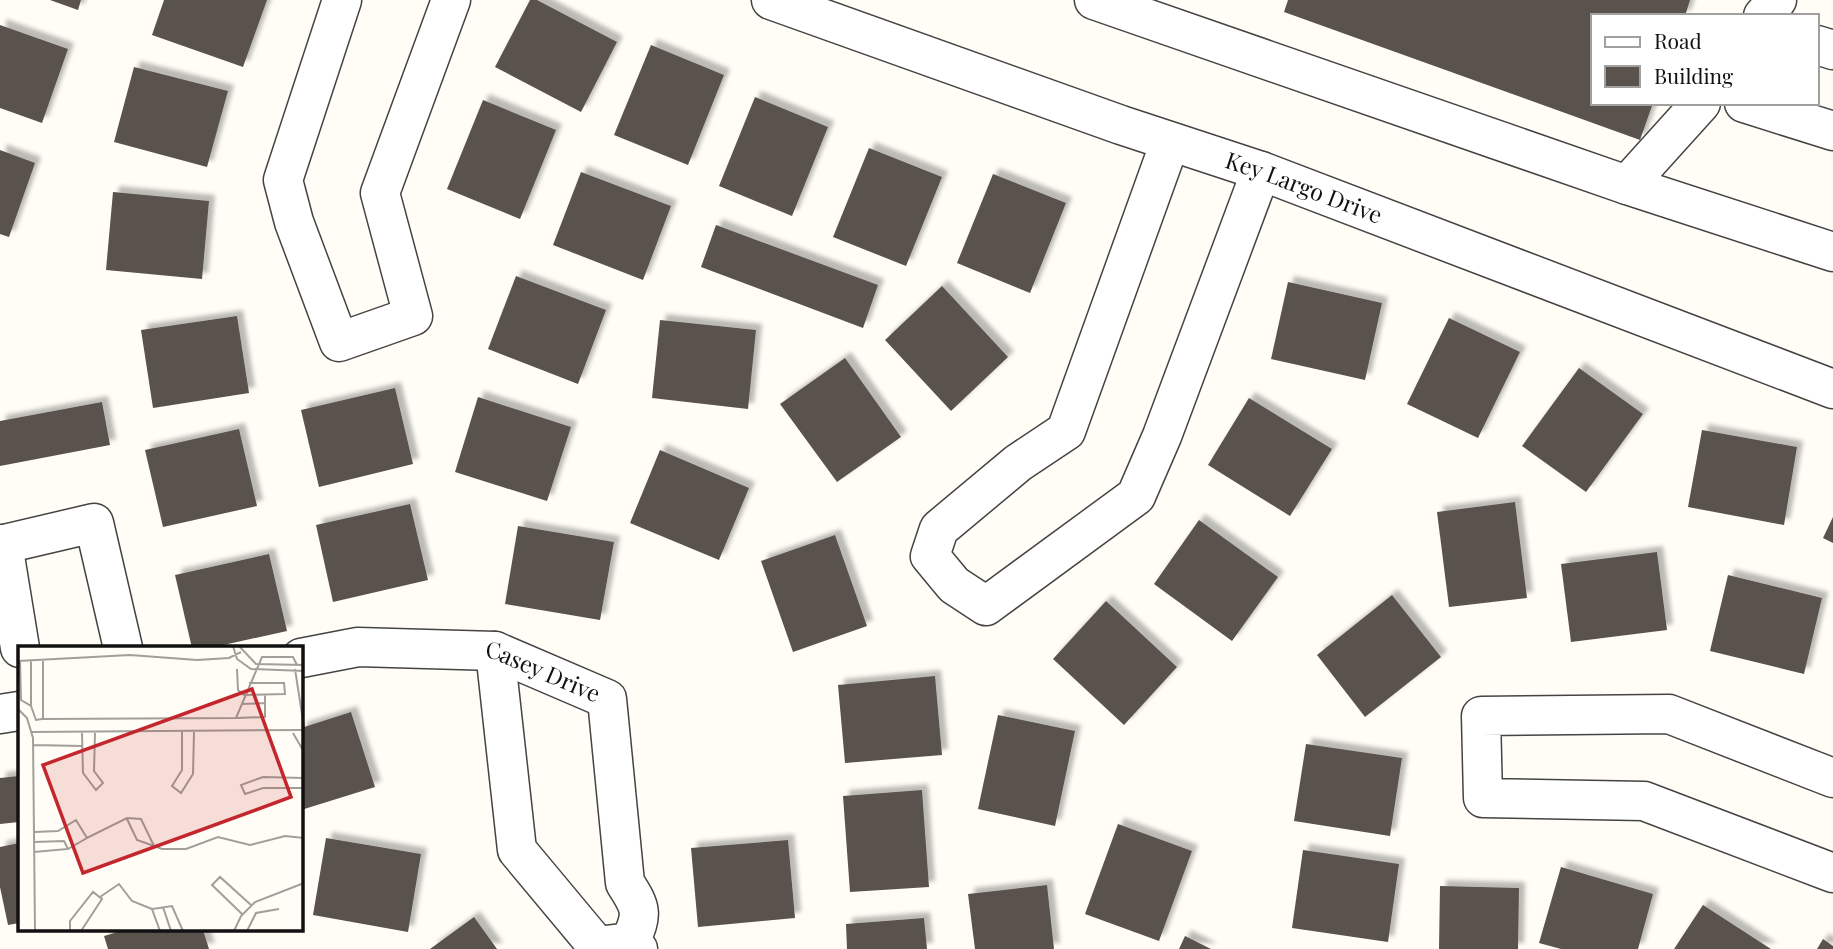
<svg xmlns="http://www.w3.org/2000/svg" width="1833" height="949" viewBox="0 0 1833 949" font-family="'Playfair Display',serif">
<defs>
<filter id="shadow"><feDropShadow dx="6" dy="-6" stdDeviation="2" flood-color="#0004"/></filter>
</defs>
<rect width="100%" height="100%" fill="#fffdf5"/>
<g fill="#5a524d" filter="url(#shadow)">
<polygon points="50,0 81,0 78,10"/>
<polygon points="164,0 267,0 243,67 152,35"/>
<polygon points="530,0 537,0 617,42 581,112 495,67"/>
<polygon points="1288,0 1690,0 1685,16 1593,16 1593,103 1653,103 1640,140 1284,12"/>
<polygon points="0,25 68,49 42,123 0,108"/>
<polygon points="651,45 724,75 688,165 614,135"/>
<polygon points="134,67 228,91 207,167 114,142"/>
<polygon points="755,97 828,127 792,216 719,186"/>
<polygon points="483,100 556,130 520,219 447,189"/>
<polygon points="869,148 942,177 906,266 833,237"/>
<polygon points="0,150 35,163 9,237 0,234"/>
<polygon points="581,172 671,206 643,280 553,245"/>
<polygon points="993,174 1066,203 1030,293 957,263"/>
<polygon points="113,192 209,201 202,279 106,270"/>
<polygon points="716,225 878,285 863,328 701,267"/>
<polygon points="516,276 606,310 578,384 488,349"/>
<polygon points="1288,282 1382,303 1365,380 1271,359"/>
<polygon points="942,286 1008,357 951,411 885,340"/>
<polygon points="237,316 249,393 153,408 141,330"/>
<polygon points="1449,318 1520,352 1478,438 1407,404"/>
<polygon points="660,320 756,330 748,409 652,398"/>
<polygon points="845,358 901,437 837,482 780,404"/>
<polygon points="1579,368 1643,414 1586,492 1522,446"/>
<polygon points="395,388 413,464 319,487 301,410"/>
<polygon points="478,397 571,427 547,501 455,472"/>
<polygon points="1249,398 1332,449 1290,516 1208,465"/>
<polygon points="102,402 110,445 0,466 0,421"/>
<polygon points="239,429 257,506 163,527 145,450"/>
<polygon points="1702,430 1797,447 1784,525 1688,507"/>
<polygon points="660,450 749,488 719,560 630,523"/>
<polygon points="1515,502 1527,598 1449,607 1437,512"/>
<polygon points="410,504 428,580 333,602 316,525"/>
<polygon points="1833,517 1833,543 1823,538"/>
<polygon points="1199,520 1278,577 1232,641 1154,584"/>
<polygon points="518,526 614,542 600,620 505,604"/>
<polygon points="835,535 867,626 793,652 761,561"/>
<polygon points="1657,552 1667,630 1571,642 1561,564"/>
<polygon points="269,554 287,631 210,648 192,648 175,575"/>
<polygon points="1728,575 1822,598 1804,674 1710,651"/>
<polygon points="1392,595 1441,657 1365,717 1317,655"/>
<polygon points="1106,601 1177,667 1124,725 1053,659"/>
<polygon points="935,676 942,755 845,763 838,685"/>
<polygon points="351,712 375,787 301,810 301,728"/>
<polygon points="998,715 1075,731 1055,826 978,809"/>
<polygon points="1306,744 1402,758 1390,836 1294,821"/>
<polygon points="19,776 19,822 0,824 0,778"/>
<polygon points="922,790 929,887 850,892 843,796"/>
<polygon points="1118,824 1192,851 1159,941 1085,914"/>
<polygon points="326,838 421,854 408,932 313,915"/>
<polygon points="788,840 795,918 698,927 691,848"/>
<polygon points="19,843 19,923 8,925 0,887 0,847"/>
<polygon points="1303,850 1399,864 1388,942 1292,928"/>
<polygon points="1561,867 1653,894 1638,949 1561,949 1539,943"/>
<polygon points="1047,885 1054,949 975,949 968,894"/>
<polygon points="1440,886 1519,888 1518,949 1439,949"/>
<polygon points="1703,905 1771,949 1674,949"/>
<polygon points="474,917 497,949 430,949"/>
<polygon points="924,918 927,949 847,949 846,924"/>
<polygon points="125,930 203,930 209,949 108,949 104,936"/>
<polygon points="1185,936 1211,949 1179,949"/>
<polygon points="1823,939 1833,946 1833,949 1817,949"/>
</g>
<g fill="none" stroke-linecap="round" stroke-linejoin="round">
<g stroke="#444" stroke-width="41">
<g id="minor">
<polyline points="342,0 283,180 294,222 339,342 413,316 380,193 451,0"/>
<path id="s1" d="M771,0L1121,125L1261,171L1833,389"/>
<polyline points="1094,0 1627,185 1701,103"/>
<polyline points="1763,16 1777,0"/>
<polyline points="1817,45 1833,50"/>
<polyline points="1744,103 1833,131"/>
<polyline points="1170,142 1066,431 1018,463 939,529 930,556 954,585 986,606 1136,496 1162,436 1261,171"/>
<polyline points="1627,185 1833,252"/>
<polyline points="3,544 20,648"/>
<polyline points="0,545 94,523 123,648"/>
<polyline points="495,651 517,850 597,946 630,942"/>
<path id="s2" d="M301,658L358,647L495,651L607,699L625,883C642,909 643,914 630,942L638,949"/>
<polyline points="0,714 19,711"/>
<polyline points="1833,778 1669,714 1481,716 1483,798 1644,801 1833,873"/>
</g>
</g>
<use href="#minor" stroke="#fff" stroke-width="38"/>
</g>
<g text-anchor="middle" stroke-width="7" stroke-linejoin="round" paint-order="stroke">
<g font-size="23" fill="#111" stroke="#fff">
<text dy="8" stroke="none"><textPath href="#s1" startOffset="565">Key Largo Drive</textPath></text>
<text dy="8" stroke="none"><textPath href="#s2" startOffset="247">Casey Drive</textPath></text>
</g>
</g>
<g transform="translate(18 646)">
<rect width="285" height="285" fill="#fffdf5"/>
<path fill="none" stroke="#a09f9a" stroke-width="2" d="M215,0L219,13L233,23L286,25M221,0L238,18L286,19M0,15L112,9L179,14L211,12L223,6M2,15L3,54L13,60L18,74L24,73M13,15V59M25,15V73L218,72L244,11H275L279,19M219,23L220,44L226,49L267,48L266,37H231M277,23L286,81M224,58L247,57M0,63L9,72L15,92L17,285M218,72L247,71V48M14,86L286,84M164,86V124L154,140L163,147L175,128L176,86M64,87L65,127L78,144L85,137L76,125L77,87M275,87L286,106M15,99L64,100M286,132L245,131L223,139L227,148L245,142H286M109,173L119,194L136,200M16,186L40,185L58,174L69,192L109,172L123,173L136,200L144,203H168L200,191L232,199L267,190L286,192M16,196L46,195L50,203L16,206M50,203L69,192M82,251L101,238L114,255L134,263M145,261L153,285M224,268L194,239L202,231L233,259M52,285V275L75,246L84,253L63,285M142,285L134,263L154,260L165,285M216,285L223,270L237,256L286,237M229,285L238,267L261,263"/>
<path fill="#c4262e" fill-opacity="0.15" stroke="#c4262e" stroke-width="3.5" d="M234,43L273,151L65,227L25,119Z"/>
<rect width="285" height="285" fill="none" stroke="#111" stroke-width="3.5"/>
</g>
<rect x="1591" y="14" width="228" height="91" fill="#ffffff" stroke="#a0a0a0" stroke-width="2"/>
<rect x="1605" y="37" width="35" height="10" fill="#ffffff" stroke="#a0a0a0" stroke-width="2"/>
<text x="1654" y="49" font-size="21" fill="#111111">Road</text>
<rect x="1605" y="66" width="35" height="21" fill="#5a524d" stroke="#a0a0a0" stroke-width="2"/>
<text x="1654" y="84" font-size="21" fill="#111111">Building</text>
</svg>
